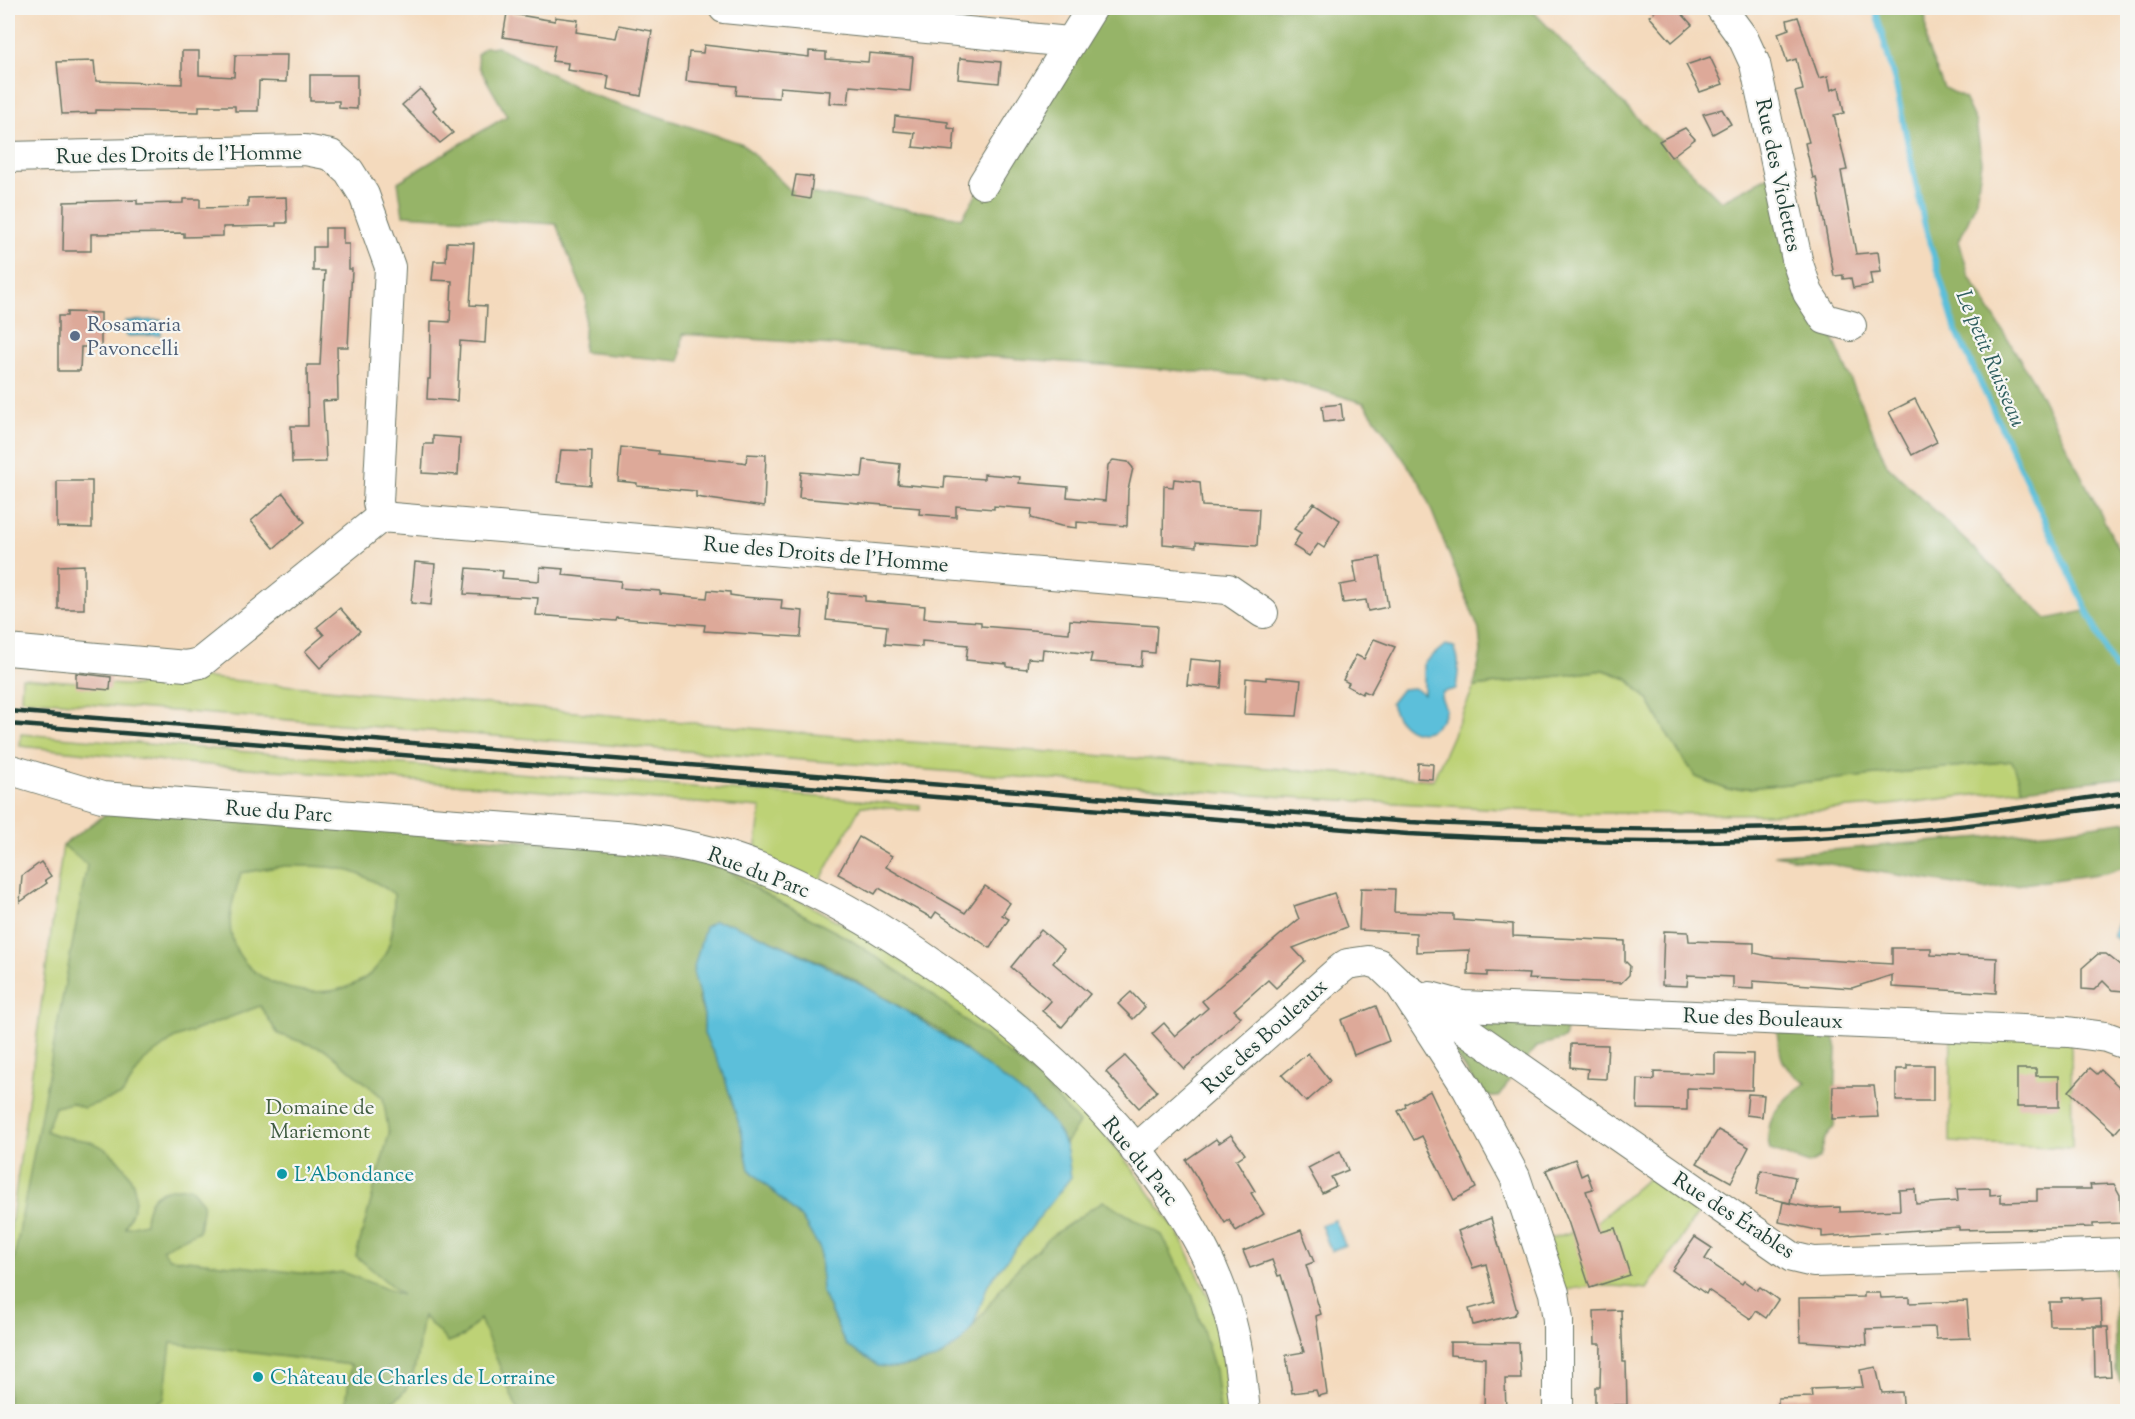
<svg xmlns="http://www.w3.org/2000/svg" width="2135" height="1419" viewBox="0 0 2135 1419" font-family="'Sorts Mill Goudy',serif">
<rect width="100%" height="100%" fill="#f6f6f2"/>
<filter id="ink" filterUnits="userSpaceOnUse"><feTurbulence type="fractalNoise" baseFrequency=".0167" numOctaves="2"/><feDisplacementMap in="SourceGraphic" scale="12" xChannelSelector="R" yChannelSelector="G"/><feConvolveMatrix kernelMatrix="1 2 1 2 8 2 1 2 1" color-interpolation-filters="sRGB"/></filter>
<filter id="wash" filterUnits="userSpaceOnUse"><feTurbulence type="fractalNoise" baseFrequency=".008" numOctaves="4" result="noise"/><feDisplacementMap in="SourceGraphic" scale="24" xChannelSelector="R" yChannelSelector="G"/><feGaussianBlur stdDeviation="1.35" result="paint"/><feColorMatrix in="noise" values="0 0 0 0 0 0 0 0 0 0 0 0 0 0 0 0 0 1.4 0 .05"/><feComposite in="paint" operator="in"/></filter>
<g filter="url(#wash)">
<rect width="100%" height="100%" fill="#f4dabd"/>
<g fill="#bdd276" stroke="#6e8855" stroke-width="1.5">
<polygon points="1604,670 1627,679 1649,701 1671,741 1696,777 1728,790 2013,761 2023,789 1889,805 1768,814 1576,813 1237,794 21,699 22,678 136,686 176,675 857,738 1433,780 1474,687"/>
<polygon points="21,734 920,805 920,810 861,806 814,892 753,866 761,808 185,763 20,746"/>
<polygon points="110,811 724,867 807,904 857,932 944,988 1010,1041 1075,1098 1134,1171 1182,1239 1212,1305 1226,1372 1230,1412 8,1412 8,1247 63,845"/>
<polygon points="1951,1026 2071,1040 2072,1148 1950,1142"/>
<path d="M1661,1167L1707,1200L1647,1289C1614,1285 1586,1284 1554,1293L1537,1243L1593,1225Z"/>
</g>
<g fill="#96b467" stroke="#5a784e" stroke-width="1.5" fill-rule="evenodd">
<polygon points="1092,8 1530,8 1594,75 1721,201 1777,172 1825,319 1887,465 2047,619 2086,611 1956,331 1924,223 1896,86 1875,8 1925,8 1927,47 1944,88 1964,98 1976,123 1982,162 1975,205 1959,241 1969,276 2034,382 2127,566 2127,777 2023,789 2012,761 1728,790 1696,777 1671,741 1649,701 1627,678 1604,670 1474,687 1481,652 1479,630 1421,484 1364,403 1281,378 683,334 680,361 583,352 586,299 556,224 403,215 398,182 507,116 479,67 477,55 485,47 497,47 595,96 743,144 790,190 962,218"/>
<path d="M110,811L612,847L724,867L759,891L849,939L925,989L1034,1074L1079,1123L1065,1144L1045,1114L940,1030L834,968L752,932L698,998L704,1015V1034L722,1069L742,1134L749,1169L803,1220L820,1249L822,1292L835,1322L846,1345L878,1365L896,1368L917,1364L962,1341L1011,1275L1050,1237L1103,1201L1162,1235L1192,1294L1215,1370L1220,1411H518L480,1319L464,1336L448,1342L423,1316C416,1347 421,1394 383,1406C371,1409 357,1409 345,1411L351,1365L171,1343L164,1399L152,1404L151,1411L8,1412V1292L87,865L63,845ZM284,866C334,866 352,865 394,894C393,918 395,940 381,961C350,1011 250,997 233,941C225,918 235,895 241,873ZM260,1006L278,1034L326,1050L383,1098L389,1134L356,1256L402,1295L343,1272L318,1275L169,1258L162,1249L199,1231L203,1203L190,1187C161,1189 147,1191 145,1223L125,1228C127,1221 132,1214 134,1206C141,1180 115,1150 91,1142C75,1137 61,1139 46,1131L55,1107L72,1103L83,1108L122,1095L144,1061L175,1038Z"/>
<polygon points="2127,821 2127,866 2105,873 1985,889 1774,855 2055,831"/>
<path d="M1564,1018L1566,1029L1564,1039L1537,1046C1531,1057 1522,1062 1514,1072C1508,1080 1506,1089 1498,1097L1482,1094L1455,1054C1468,1040 1475,1043 1483,1021Z"/>
<path d="M1777,1031L1834,1035L1837,1049L1834,1127L1825,1138L1820,1158L1809,1164L1770,1150C1762,1119 1782,1099 1806,1083C1781,1068 1780,1058 1777,1031Z"/>
<polygon points="2115,1253 2127,1253 2127,1385 2120,1382 2116,1371"/>
</g>
<g fill="#5cbfda" stroke="#3e7e87" stroke-width="1.5">
<polygon points="161,320 161,335 126,336 125,321"/>
<path d="M1445,645L1454,647C1461,661 1458,674 1456,689L1443,692L1441,697L1446,709C1434,746 1398,734 1391,703L1402,689L1414,688L1424,694V663Z"/>
<polygon points="2124,919 2127,921 2127,949 2113,935 2118,920"/>
<path d="M714,921L732,924C831,964 912,1009 997,1074C1021,1092 1055,1115 1065,1145C1069,1155 1069,1167 1071,1177L988,1284L973,1326L962,1341L937,1359L896,1368L878,1366L846,1345L822,1292L820,1249L803,1220L749,1169L742,1134L722,1069L704,1034V1015L693,971L705,927Z"/>
<polygon points="1335,1220 1345,1245 1331,1251 1321,1225"/>
</g>
<g fill="none" stroke-linecap="round" stroke-linejoin="round">
<polyline stroke="#5cbfda" stroke-width="6" points="1875,8 1896,86 1924,223 1956,331 2115,670"/>
</g>
<g id="blocks">
<g fill="#dda999">
<polygon points="1659,8 1677,8 1692,25 1672,42 1649,16"/>
<polygon points="507,13 555,21 555,17 578,20 576,32 616,38 619,25 652,31 641,96 607,89 609,76 567,70 568,63 552,61 555,45 503,37"/>
<polygon points="1798,17 1819,78 1828,76 1831,90 1839,87 1844,113 1834,115 1847,170 1841,171 1856,254 1878,252 1881,272 1870,273 1872,285 1853,288 1851,278 1843,279 1843,275 1834,276 1816,177 1813,178 1805,143 1809,142 1795,92 1803,90 1796,59 1787,62 1778,33 1789,29 1787,20"/>
<polygon points="704,45 809,57 809,51 826,52 826,59 868,62 869,53 913,57 910,91 850,86 848,104 829,103 830,91 780,87 779,98 736,95 737,86 686,81 689,52 703,53"/>
<polygon points="182,51 199,51 199,75 234,77 235,55 287,55 286,82 259,81 258,111 235,111 235,106 199,106 199,112 96,110 96,113 62,114 57,62 94,61 96,81 182,84"/>
<polygon points="1710,57 1723,84 1700,92 1686,65"/>
<polygon points="960,58 1001,62 999,83 958,79"/>
<polygon points="310,75 357,75 357,109 339,108 339,101 310,101"/>
<polygon points="420,89 436,107 433,110 453,133 440,143 402,105"/>
<polygon points="1722,109 1731,124 1713,134 1703,114"/>
<polygon points="895,116 948,122 948,128 955,129 953,151 913,147 915,133 894,131"/>
<polygon points="1685,128 1695,139 1671,157 1659,141"/>
<polygon points="796,175 813,177 810,199 792,196"/>
<polygon points="286,197 287,223 276,223 276,226 223,227 223,236 184,237 184,233 91,234 91,251 63,251 64,202 137,200 137,204 183,203 183,199 200,199 200,208 248,207 248,198"/>
<polygon points="325,228 343,228 343,244 349,244 349,269 352,269 348,347 337,347 338,400 323,401 326,462 292,463 291,426 308,426 307,365 320,365 325,271 313,271 313,247 325,247"/>
<polygon points="447,242 474,243 470,305 487,306 485,343 460,341 457,401 427,399 428,379 430,379 431,321 450,322 452,281 432,280 434,261 446,261"/>
<polygon points="67,312 101,313 101,347 81,347 80,371 58,371 58,316 67,316"/>
<polygon points="1915,399 1937,442 1912,455 1889,412"/>
<polygon points="1341,404 1343,420 1324,422 1322,406"/>
<polygon points="433,436 460,438 458,475 422,473 424,444 433,444"/>
<polygon points="621,447 658,451 658,454 741,462 746,463 747,454 766,455 764,507 696,497 696,491 637,486 637,483 618,481"/>
<polygon points="561,450 592,451 591,485 557,482"/>
<polygon points="864,460 900,464 898,484 944,488 945,476 984,479 984,474 1020,477 1019,483 1068,487 1067,497 1105,501 1108,465 1113,460 1128,462 1133,468 1128,490 1127,526 1077,522 1077,528 1061,526 1031,518 1032,509 994,506 994,509 956,506 956,517 919,514 920,508 799,498 801,472 862,477"/>
<polygon points="1174,479 1200,482 1202,506 1259,509 1257,546 1196,542 1196,547 1163,544 1164,486 1173,487"/>
<polygon points="57,481 92,481 92,528 57,527"/>
<polygon points="283,493 305,522 274,548 251,521"/>
<polygon points="1314,503 1340,520 1324,548 1318,544 1309,556 1293,546 1301,533 1294,529"/>
<polygon points="1380,557 1388,607 1368,611 1366,600 1343,603 1340,585 1357,582 1353,561"/>
<polygon points="415,562 435,564 431,605 411,603"/>
<polygon points="84,565 84,609 58,609 58,566"/>
<polygon points="540,567 564,569 563,575 621,581 620,588 660,591 660,594 707,598 708,590 730,592 730,595 743,597 782,600 781,609 803,611 801,637 704,631 705,625 617,618 616,621 536,615 538,598 464,594 467,568 503,571 502,578 539,581"/>
<polygon points="829,593 865,596 865,601 925,606 924,618 981,622 981,626 1069,633 1070,620 1157,626 1155,653 1142,652 1141,666 1090,662 1092,654 1043,649 1042,659 1028,658 1027,669 1007,667 1007,664 966,660 968,645 922,641 922,647 885,644 887,626 826,620"/>
<polygon points="340,608 360,631 320,668 305,651 324,635 317,627"/>
<polygon points="1374,639 1395,647 1370,694 1364,691 1362,694 1347,686 1349,683 1343,680 1356,655 1364,659"/>
<polygon points="1190,659 1223,662 1221,688 1187,685"/>
<polygon points="76,673 111,677 110,690 76,687"/>
<polygon points="1266,677 1301,680 1297,716 1244,714 1246,678 1266,680"/>
<polygon points="1418,763 1433,764 1432,779 1417,778"/>
<polygon points="859,837 892,856 886,867 965,913 985,886 1010,903 1002,915 1009,919 990,948 936,912 932,918 879,888 875,894 838,874"/>
<polygon points="41,862 51,876 45,880 47,883 20,902 22,876"/>
<polygon points="1361,888 1395,889 1394,912 1454,914 1454,920 1513,924 1513,936 1625,941 1625,961 1630,966 1629,975 1621,983 1528,979 1529,974 1487,972 1487,976 1468,975 1469,950 1416,952 1416,933 1359,930"/>
<polygon points="1334,893 1347,927 1293,948 1305,961 1276,988 1268,980 1234,1010 1241,1017 1184,1069 1152,1034 1164,1023 1175,1036 1208,1008 1202,1001 1299,919 1294,906"/>
<polygon points="1041,930 1064,949 1053,963 1090,994 1062,1027 1042,1011 1051,1001 1011,967"/>
<polygon points="1664,931 1688,932 1689,941 1754,943 1754,953 1773,957 1892,964 1892,948 1931,948 1931,955 1997,958 1996,993 1892,987 1892,975 1852,988 1753,981 1753,989 1733,988 1733,977 1688,975 1687,986 1662,985"/>
<polygon points="2098,954 2106,954 2125,969 2124,991 2112,990 2103,981 2094,990 2082,989 2082,968"/>
<polygon points="1131,992 1145,1007 1133,1019 1118,1004"/>
<polygon points="1376,1006 1389,1041 1354,1055 1341,1020"/>
<polygon points="1571,1044 1608,1045 1606,1079 1587,1078 1588,1069 1570,1067"/>
<polygon points="1308,1053 1330,1081 1306,1102 1282,1075"/>
<polygon points="1715,1053 1753,1054 1752,1090 1687,1088 1687,1110 1637,1109 1638,1079 1654,1080 1654,1072 1715,1074"/>
<polygon points="1125,1056 1157,1091 1139,1108 1106,1072"/>
<polygon points="1907,1065 1933,1065 1933,1101 1896,1101 1896,1069 1907,1069"/>
<polygon points="2090,1068 2097,1074 2101,1070 2127,1094 2127,1119 2115,1133 2069,1091"/>
<polygon points="2017,1069 2036,1069 2036,1076 2059,1076 2059,1107 2017,1107"/>
<polygon points="1833,1086 1874,1086 1878,1117 1832,1119"/>
<polygon points="1430,1091 1476,1188 1454,1200 1422,1136 1414,1140 1398,1111 1406,1107 1405,1104"/>
<polygon points="1748,1094 1764,1095 1762,1117 1746,1115"/>
<polygon points="1718,1130 1749,1147 1731,1182 1697,1163"/>
<polygon points="1231,1135 1245,1154 1236,1160 1255,1191 1251,1193 1264,1214 1236,1231 1229,1220 1225,1223 1186,1160 1216,1139 1219,1143"/>
<polygon points="1340,1151 1348,1170 1331,1177 1336,1186 1322,1193 1308,1168"/>
<polygon points="1575,1159 1581,1176 1587,1173 1593,1189 1586,1191 1601,1232 1615,1228 1630,1275 1590,1288 1568,1221 1546,1170"/>
<polygon points="1761,1170 1795,1177 1790,1203 1756,1195"/>
<polygon points="2114,1184 2120,1195 2121,1223 2093,1224 2093,1227 1959,1230 1959,1227 1822,1237 1822,1231 1779,1222 1783,1202 1812,1208 1840,1207 1840,1212 1900,1210 1899,1190 1915,1189 1916,1204 1958,1201 1957,1189 1990,1188 1990,1195 2001,1194 2001,1202 2037,1201 2037,1189 2091,1189 2090,1185"/>
<polygon points="1491,1218 1517,1311 1514,1315 1473,1325 1469,1309 1495,1302 1486,1264 1473,1268 1458,1231"/>
<polygon points="1301,1230 1314,1262 1306,1265 1321,1314 1316,1316 1327,1394 1318,1396 1316,1390 1292,1393 1286,1355 1304,1352 1281,1275 1278,1276 1272,1260 1250,1268 1243,1251"/>
<polygon points="1695,1237 1712,1248 1705,1259 1742,1284 1744,1281 1757,1290 1760,1287 1778,1300 1766,1318 1756,1311 1751,1319 1708,1290 1706,1294 1672,1270"/>
<polygon points="1864,1293 1880,1293 1881,1298 1909,1297 1909,1303 1967,1301 1970,1338 1936,1339 1935,1327 1866,1329 1867,1345 1800,1341 1799,1298 1864,1297"/>
<polygon points="2081,1297 2081,1299 2101,1298 2102,1326 2050,1326 2049,1302 2061,1302 2061,1298"/>
<polygon points="1621,1310 1623,1362 1626,1362 1627,1405 1595,1405 1595,1387 1600,1387 1601,1344 1595,1344 1594,1311"/>
<polygon points="2094,1327 2108,1327 2111,1376 2095,1377"/>
<polygon points="1450,1342 1519,1343 1521,1379 1505,1379 1506,1412 1484,1412 1485,1358 1450,1355"/>
<polygon points="1876,1367 1882,1393 1902,1392 1904,1412 1778,1412 1778,1398 1812,1397 1811,1389 1863,1387 1860,1370"/>
</g>
</g>
</g>
<g filter="url(#ink)">
<use href="#blocks" fill-opacity="0" stroke="#6a7464" stroke-width="1.5"/>
<g fill="none" stroke-linecap="round" stroke-linejoin="round">
<g stroke="#6a7464" stroke-width="32">
<g id="minor">
<polyline points="724,8 1069,42"/>
<polyline points="1721,8 1743,38 1755,64 1798,264 1808,293 1825,319 1851,326"/>
<polyline points="8,157 305,150 331,155 349,171 364,195 390,267 378,502 381,517"/>
<polyline points="983,184 1092,8"/>
<polyline points="8,650 186,666 200,663 381,517 1228,589 1263,613"/>
<path d="M8,769L102,797L615,836C659,840 700,846 741,861C913,921 1157,1116 1221,1290C1236,1329 1241,1371 1245,1412"/>
<polyline points="1400,984 1792,1257 1813,1262 2128,1253"/>
<polyline points="1430,997 1463,1006 2068,1032 2106,1037 2128,1045"/>
<polyline points="1135,1150 1337,972 1347,964 1368,961 1379,964 1400,984 1467,1088 1515,1177 1554,1293 1558,1320 1558,1412"/>
</g>
</g>
<use href="#minor" stroke="#fff" stroke-width="30"/>
<g stroke="#1f3d34" stroke-width="4.5">
<path d="M8,711L1410,822C1556,829 1701,833 1847,825C1941,820 2034,806 2128,792"/>
<path d="M8,724L1408,834C1555,841 1702,847 1848,836C1942,830 2035,817 2128,804"/>
</g>
</g>
</g>
<circle fill="#5c6f8a" stroke="#f6f6f2" stroke-width="2" cx="75" cy="336" r="6"/>
<g fill="#0f9aa8" stroke="#f6f6f2" stroke-width="2">
<circle cx="282" cy="1174" r="6"/>
<circle cx="258" cy="1377" r="6"/>
</g>
<g text-anchor="middle" stroke-width="4.5" stroke-linejoin="round" paint-order="stroke">
<g font-size="21" fill="#1f3d34" stroke="#f6f6f2">
<text transform="translate(179 154) rotate(-1)" y="7">Rue des Droits de l'Homme</text>
<text transform="translate(1779 175) rotate(78)" y="7">Rue des Violettes</text>
<text transform="translate(826 554) rotate(5)" y="7">Rue des Droits de l'Homme</text>
<text transform="translate(279 811) rotate(4)" y="7">Rue du Parc</text>
<text transform="translate(759 872) rotate(21)" y="7">Rue du Parc</text>
<text transform="translate(1763 1018) rotate(2)" y="7">Rue des Bouleaux</text>
<text transform="translate(1264 1036) rotate(-42)" y="7">Rue des Bouleaux</text>
<text transform="translate(1141 1161) rotate(51)" y="7">Rue du Parc</text>
<text transform="translate(1734 1215) rotate(33)" y="7">Rue des Érables</text>
</g>
<g font-size="21" fill="#4e5e75" stroke="#f6f6f2" text-anchor="start">
<text x="87" y="331">Rosamaria<tspan x="87" dy="24">Pavoncelli</tspan></text>
</g>
<g font-size="21" fill="#3f5b41" stroke="#f6f6f2">
<text x="320" y="1114">Domaine de<tspan x="320" dy="24">Mariemont</tspan></text>
</g>
<g font-size="21" fill="#0d838f" stroke="#f6f6f2" text-anchor="start">
<text x="294" y="1181">L'Abondance</text>
<text x="270" y="1384">Château de Charles de Lorraine</text>
</g>
<g font-size="22" font-style="italic" fill="#2e5e5e" stroke="#f6f6f2">
<text transform="translate(1992 358) rotate(67)" y="8">Le petit Ruisseau</text>
</g>
</g>
<rect width="2135" height="1419" fill="none" stroke="#f6f6f2" stroke-width="30"/>
</svg>
